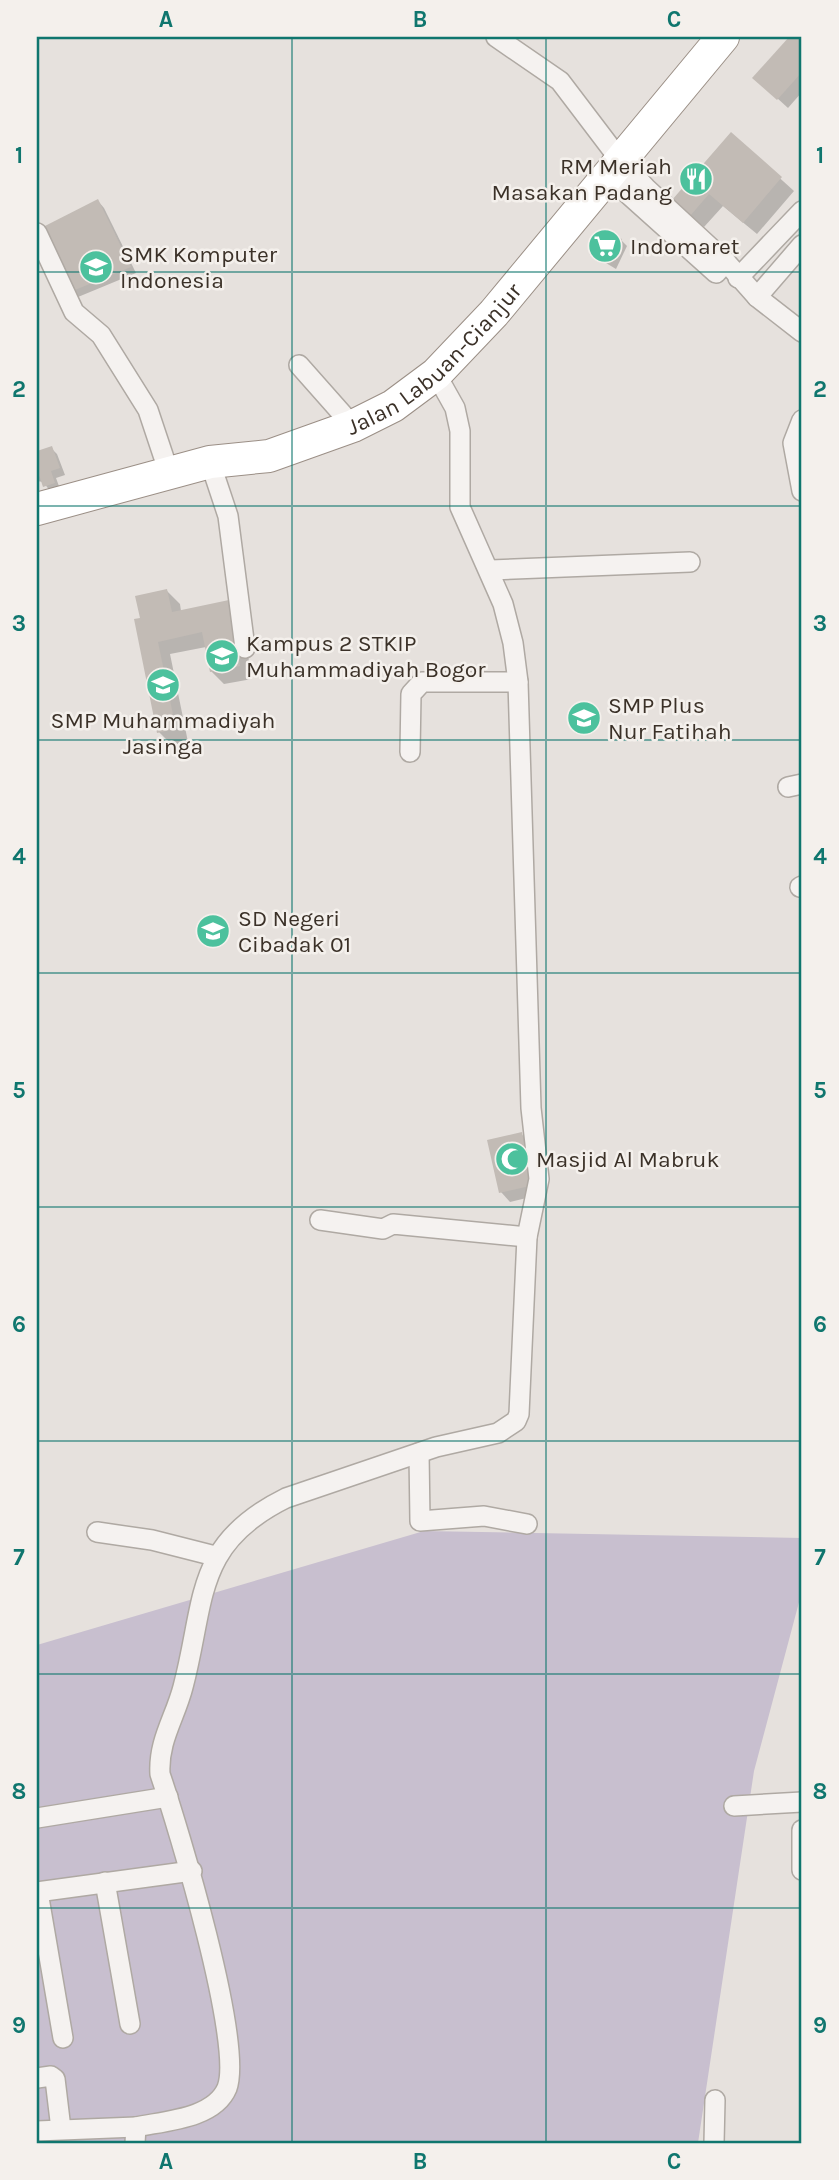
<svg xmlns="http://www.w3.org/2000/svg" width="839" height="2180" viewBox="0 0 839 2180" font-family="Karla,sans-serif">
<rect width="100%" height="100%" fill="#e6e1dd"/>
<polygon fill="#c8bfcf" points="424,1531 802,1538 802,1591 754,1771 698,2143 37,2143 37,1645"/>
<g fill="#0003">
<polygon points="792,37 802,37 802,92 788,108 755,78"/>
<polygon points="731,134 794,191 757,234 723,206 704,227 687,213"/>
<polygon points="98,201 104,208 136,273 78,297 71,291"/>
<polygon points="621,240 627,246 616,269 591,254"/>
<polygon points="51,448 57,454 65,475 56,478 60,489 51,492 43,482 37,481 37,453"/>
<polygon points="167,591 180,604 181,611 228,602 241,615 252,679 224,684 211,671 206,647 170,654 188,742 172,745 159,732 142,620"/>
<polygon points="521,1134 531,1143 543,1194 510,1202 501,1192"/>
</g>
<g fill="#c2bbb5">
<polygon points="789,37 802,37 802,72 777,100 752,78"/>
<polygon points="731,132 782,177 743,223 709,194 690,216 672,200"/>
<polygon points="98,199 131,267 70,292 41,228"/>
<polygon points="601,229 622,239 610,264 589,254"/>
<polygon points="52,446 60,468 51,471 55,483 43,487 39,475 37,476 37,451"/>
<polygon points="167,589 172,612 229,600 240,666 210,672 202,632 158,642 176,729 157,733 134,619 140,618 135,596"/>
<polygon points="522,1132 524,1143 530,1142 534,1185 499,1193 487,1140"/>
</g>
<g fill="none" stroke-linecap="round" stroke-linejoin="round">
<g stroke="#afa9a3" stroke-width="22">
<g id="minor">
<polyline points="496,37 560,81 620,160 646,188 726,262 757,297 802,332"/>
<polyline points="609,177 716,273 726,262"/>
<polyline points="37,233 74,312 101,335 148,410 169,473"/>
<polyline points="738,278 802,211"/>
<polyline points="757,297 802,245"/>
<polyline points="299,365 353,426"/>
<polyline points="802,420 793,443 802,491"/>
<polyline points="210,462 228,516 245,648"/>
<polyline points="491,570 690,562"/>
<polyline points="410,752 411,694 422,682 518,682"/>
<polyline points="788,787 802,784"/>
<polyline points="800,887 802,886"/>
<polyline points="320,1220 383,1229 393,1224 527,1237"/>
<polyline points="419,1453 420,1521 484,1516 527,1524"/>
<polyline points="97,1532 152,1540 215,1556"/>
<polyline points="734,1806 802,1802"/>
<polyline points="37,1818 168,1797"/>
<polyline points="802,1830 802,1870"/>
<polyline points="105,1882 130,2024"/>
<polyline points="37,1892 192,1871"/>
<polyline points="38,1892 63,2038"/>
<polyline points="37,2078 51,2076 55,2079 61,2129"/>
<polyline points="37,2131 136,2127"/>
<path d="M135,2143L136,2127C164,2121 214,2119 227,2088C244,2044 178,1827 160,1774C158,1741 175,1718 183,1687C206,1600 193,1544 286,1498L436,1447L498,1433L516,1421L519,1414L527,1237L539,1179L531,1108L518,682L513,643L503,604L460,507V431L455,408L436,374"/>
<polyline points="714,2143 715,2100"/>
</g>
</g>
<g stroke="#9b8f86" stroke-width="34">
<g id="trunk">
<path id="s1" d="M37,509L210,462L269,456L353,426L393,406L436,374L494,313L723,37"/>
</g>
</g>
<use href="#minor" stroke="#f5f2f0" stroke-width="19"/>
<use href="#trunk" stroke="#fff" stroke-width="32"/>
</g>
<path fill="none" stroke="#0f766e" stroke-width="2" stroke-opacity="0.55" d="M292,37V2143M546,37V2143M37,272H802M37,506H802M37,740H802M37,973H802M37,1207H802M37,1441H802M37,1674H802M37,1908H802"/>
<defs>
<g id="restaurant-disc" transform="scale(1.75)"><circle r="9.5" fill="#4cc19d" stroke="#f4f0ec"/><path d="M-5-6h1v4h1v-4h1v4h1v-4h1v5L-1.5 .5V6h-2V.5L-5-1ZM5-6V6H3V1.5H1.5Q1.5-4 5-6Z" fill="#fff"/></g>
<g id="supermarket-disc" transform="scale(1.75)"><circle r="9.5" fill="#4cc19d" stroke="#f4f0ec"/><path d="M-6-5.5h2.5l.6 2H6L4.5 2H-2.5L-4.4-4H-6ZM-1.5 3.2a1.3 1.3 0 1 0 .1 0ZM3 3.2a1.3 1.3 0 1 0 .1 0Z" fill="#fff"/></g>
<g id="school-disc" transform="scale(1.75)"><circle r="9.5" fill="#4cc19d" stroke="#f4f0ec"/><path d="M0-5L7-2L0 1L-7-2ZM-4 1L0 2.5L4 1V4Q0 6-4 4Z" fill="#fff"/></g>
<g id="university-disc" transform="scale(1.75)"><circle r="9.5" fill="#4cc19d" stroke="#f4f0ec"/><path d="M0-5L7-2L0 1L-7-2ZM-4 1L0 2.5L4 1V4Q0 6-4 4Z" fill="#fff"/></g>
<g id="mosque-disc" transform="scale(1.75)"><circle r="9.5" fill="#4cc19d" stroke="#f4f0ec"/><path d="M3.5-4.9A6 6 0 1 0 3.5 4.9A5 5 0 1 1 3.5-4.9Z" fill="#fff"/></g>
</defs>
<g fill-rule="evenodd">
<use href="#restaurant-disc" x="696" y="179"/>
<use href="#supermarket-disc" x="605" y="246"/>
<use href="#school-disc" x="96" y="267"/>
<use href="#university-disc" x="222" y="656"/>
<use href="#school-disc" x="163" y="685"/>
<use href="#school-disc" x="584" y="718"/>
<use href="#school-disc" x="213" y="931"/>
<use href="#mosque-disc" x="512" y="1159"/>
</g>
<g text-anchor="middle" stroke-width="5" stroke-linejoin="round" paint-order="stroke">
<g font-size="23" fill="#3b3128" stroke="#f4f0ec" text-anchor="start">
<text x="672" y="174" text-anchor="end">RM Meriah<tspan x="672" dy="26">Masakan Padang</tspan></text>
<text x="630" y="254">Indomaret</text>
<text x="120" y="262">SMK Komputer<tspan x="120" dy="26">Indonesia</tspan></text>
<text x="246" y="651">Kampus 2 STKIP<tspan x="246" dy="26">Muhammadiyah Bogor</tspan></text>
<text x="608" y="713">SMP Plus<tspan x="608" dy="26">Nur Fatihah</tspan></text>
<text x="163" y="728" text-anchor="middle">SMP Muhammadiyah<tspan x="163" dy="26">Jasinga</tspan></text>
<text x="238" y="926">SD Negeri<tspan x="238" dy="26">Cibadak 01</tspan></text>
<text x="536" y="1167">Masjid Al Mabruk</text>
</g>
<g font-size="23" fill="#3b3128" stroke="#f4f0ec">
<text dy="8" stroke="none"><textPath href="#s1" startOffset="434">Jalan Labuan-Cianjur</textPath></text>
</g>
</g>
<rect width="839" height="2180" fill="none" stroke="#f4f0ec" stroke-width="77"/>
<rect x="38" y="38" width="762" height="2104" fill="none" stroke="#0f766e" stroke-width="2.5"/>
<g font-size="23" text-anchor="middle" font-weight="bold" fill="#0f766e">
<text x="166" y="27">A</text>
<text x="420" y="27">B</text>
<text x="674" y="27">C</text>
<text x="19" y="163">1</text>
<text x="820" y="163">1</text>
<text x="19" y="397">2</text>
<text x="820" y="397">2</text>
<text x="19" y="631">3</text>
<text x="820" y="631">3</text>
<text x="19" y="864">4</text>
<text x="820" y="864">4</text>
<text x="19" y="1098">5</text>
<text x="820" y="1098">5</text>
<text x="19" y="1332">6</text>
<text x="820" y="1332">6</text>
<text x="19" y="1565">7</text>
<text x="820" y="1565">7</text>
<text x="19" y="1799">8</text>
<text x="820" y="1799">8</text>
<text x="19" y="2033">9</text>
<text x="820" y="2033">9</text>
<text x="166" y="2169">A</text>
<text x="420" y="2169">B</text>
<text x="674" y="2169">C</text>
</g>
</svg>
